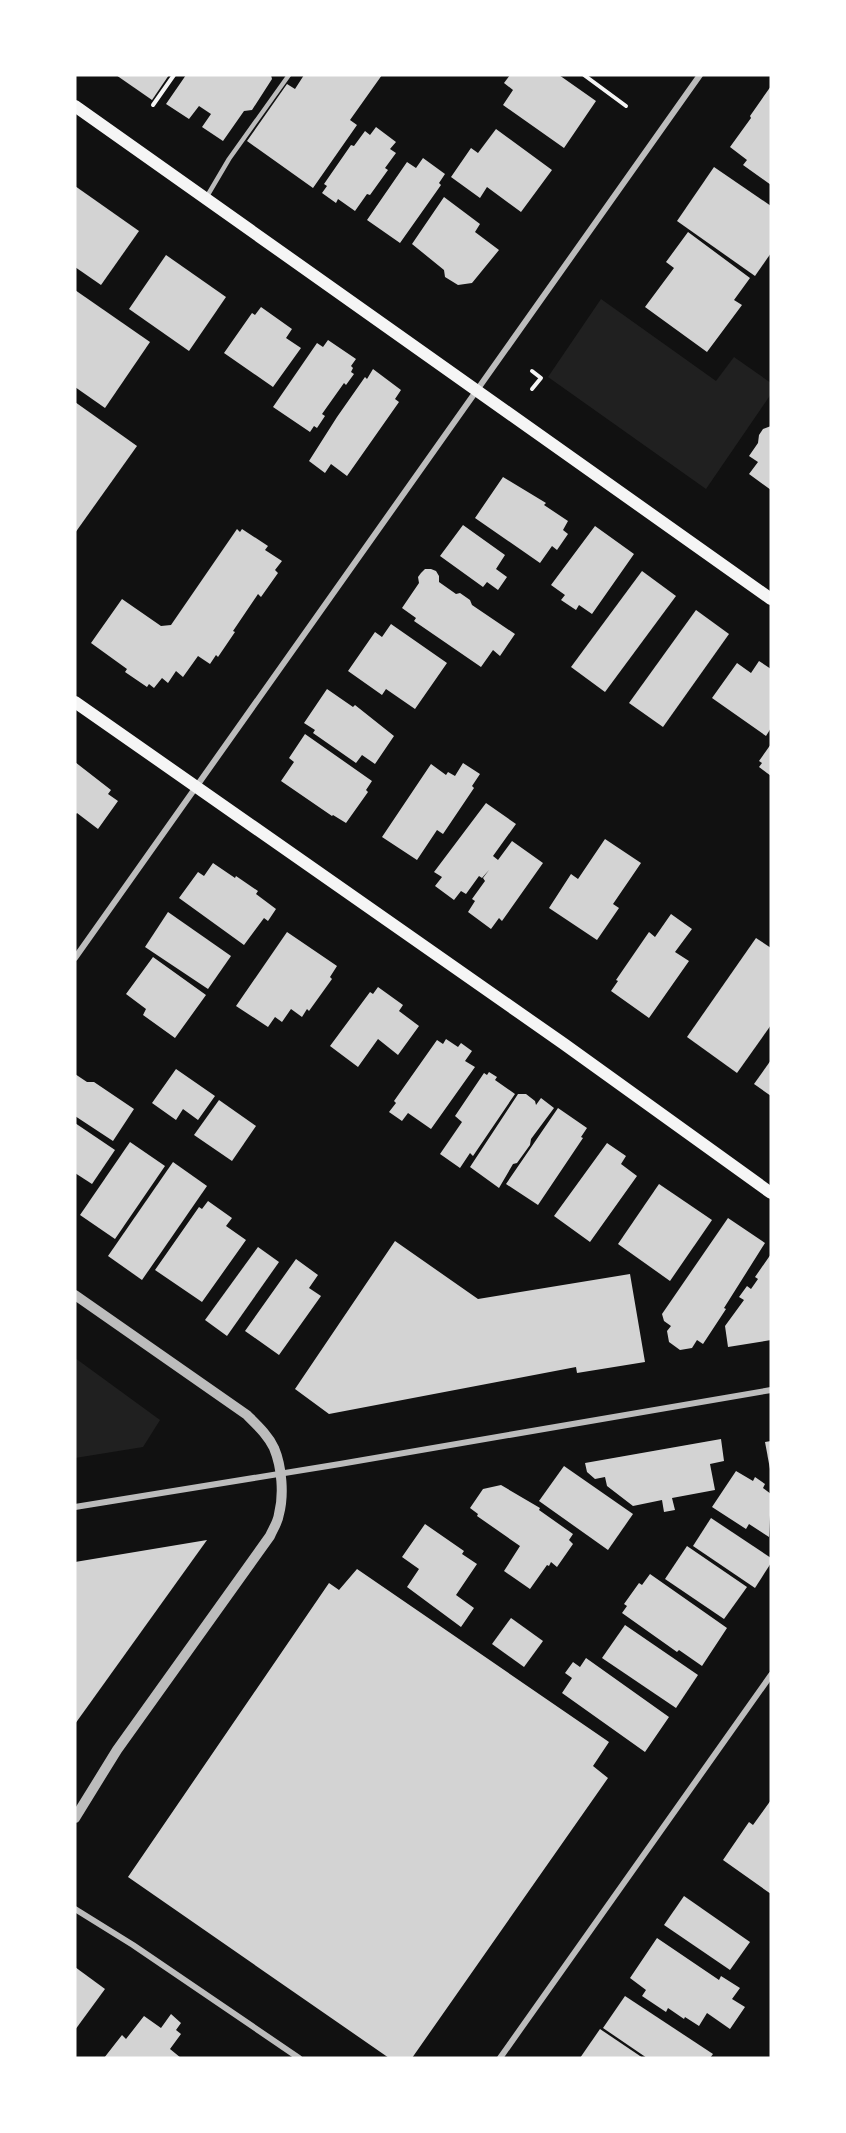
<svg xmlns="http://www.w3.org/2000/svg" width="846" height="2133" viewBox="0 0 846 2133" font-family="Quicksand,sans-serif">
<rect width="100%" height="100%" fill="#111"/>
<g fill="#202020">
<polygon points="601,299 716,381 734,357 771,383 771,394 706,489 548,377"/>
<polygon points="75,1358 160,1420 143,1447 75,1458"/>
</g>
<g fill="#d3d3d3">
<polygon points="116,75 169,75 152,100"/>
<polygon points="186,75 271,75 272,79 252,110 244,111 223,141 202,127 211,114 199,106 189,119 166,104"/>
<polygon points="304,75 382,75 350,120 357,125 313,188 247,141 287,84 295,89"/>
<polygon points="510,75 559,75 596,101 564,148 503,105 513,90 504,83"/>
<polygon points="771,86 771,185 743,165 747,160 730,147 751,118 750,116"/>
<polygon points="376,127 396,142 390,149 396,153 385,168 388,170 370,195 367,194 355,211 338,199 336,203 322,193 327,186 324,184 351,145 354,146 365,131 370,135"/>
<polygon points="496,129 552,170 521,212 487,187 480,198 451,177 471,148 478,153"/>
<polygon points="423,158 445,174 439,183 441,185 400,243 367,220 407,162 416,168"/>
<polygon points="714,167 771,206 771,253 755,276 677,221"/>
<polygon points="75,186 139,231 101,285 75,267"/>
<polygon points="444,197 480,224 475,232 499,250 472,283 458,285 445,277 444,270 412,244"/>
<polygon points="688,232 750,278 734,300 742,305 707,352 645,307 674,268 666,262"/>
<polygon points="166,255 226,297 189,351 129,309"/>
<polygon points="75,290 150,342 105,408 75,387"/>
<polygon points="261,307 292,329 286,338 301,348 273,387 224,353 252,313 255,315"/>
<polygon points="328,340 356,359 351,366 353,368 351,372 354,374 346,385 344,383 322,414 325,416 317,428 314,426 310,432 273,407 317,343 323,347"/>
<polygon points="373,369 401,390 395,399 399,402 347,476 331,464 325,473 309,461 337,417 365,377 367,379"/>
<polygon points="75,402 137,446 75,533"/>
<polygon points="771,426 771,490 749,474 758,462 749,456 758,443 759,435 763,429"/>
<polygon points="503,477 546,503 544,505 568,521 563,530 568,534 557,550 552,546 540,563 475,518"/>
<polygon points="463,525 505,555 496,569 507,577 498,590 487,582 483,587 440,556"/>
<polygon points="595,526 634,554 592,614 579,605 576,610 561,600 565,595 551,585"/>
<polygon points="237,529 240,532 242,529 268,546 265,550 282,561 275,570 278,573 261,597 258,594 233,631 235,632 218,657 216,655 210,664 198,656 183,677 176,671 168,683 162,678 154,688 149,684 147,687 125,672 127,669 91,643 122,599 161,626 171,625"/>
<polygon points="425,569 431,569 436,571 439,576 439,582 456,594 460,593 470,600 472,605 515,634 500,656 493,650 481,667 414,621 416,618 402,608 419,583 418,577 421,573"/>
<polygon points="642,571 676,596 605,692 571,667"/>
<polygon points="696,610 729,634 663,727 629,703"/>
<polygon points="391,624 447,663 415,709 386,689 382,695 348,671 375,632 382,637"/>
<polygon points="759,661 771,669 771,728 766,736 712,698 737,663 751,673"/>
<polygon points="327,689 353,707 355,705 394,736 375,764 362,755 356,763 313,733 315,730 304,723"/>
<polygon points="305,734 372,781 366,790 368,792 346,823 333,815 332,816 281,781 294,762 289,758"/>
<polygon points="771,744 771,776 759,767 762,763 759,761"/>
<polygon points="75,762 111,790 108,794 118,801 98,829 77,813 75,815"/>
<polygon points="463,763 480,774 472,786 474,788 443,834 437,830 417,860 382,837 431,764 446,775 448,772 455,776"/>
<polygon points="486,803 516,824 493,856 498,860 512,841 543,863 502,921 499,918 491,929 468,912 475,901 472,899 485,881 483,878 489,870 482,878 479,876 466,894 461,891 454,900 435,886 442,877 434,872"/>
<polygon points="605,839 641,863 613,904 619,908 597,940 549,908 571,874 578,879"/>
<polygon points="213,863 235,878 236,876 258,891 256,894 276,909 268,921 264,918 244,945 179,898 198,872 204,876"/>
<polygon points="168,912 231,956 208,989 145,947"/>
<polygon points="671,914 692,929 675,952 689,961 649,1018 611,991 618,981 616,980 649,932 655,937"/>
<polygon points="287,932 337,966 330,977 332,979 309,1011 307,1009 302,1017 291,1009 282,1022 275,1017 268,1027 236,1006"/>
<polygon points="756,938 771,948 771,1025 737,1073 687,1037"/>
<polygon points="153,957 206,995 175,1038 143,1015 146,1009 126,994"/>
<polygon points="378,987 403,1005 399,1011 419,1026 398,1055 378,1039 358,1067 330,1046 370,992 373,994"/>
<polygon points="446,1039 458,1047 461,1043 472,1051 465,1061 475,1067 431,1129 408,1113 402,1121 389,1112 396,1103 394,1101 437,1040 443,1044"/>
<polygon points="771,1060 771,1096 754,1084"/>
<polygon points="176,1069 215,1096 198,1120 183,1109 176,1120 152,1103"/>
<polygon points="489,1072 497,1077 495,1080 515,1094 473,1156 470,1153 460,1168 440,1154 462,1122 455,1116 484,1073 487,1075"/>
<polygon points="75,1074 87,1082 94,1082 134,1109 113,1141 75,1116"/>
<polygon points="518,1094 526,1094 535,1101 536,1105 541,1098 554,1108 531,1139 530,1145 517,1163 513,1164 499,1188 470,1167"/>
<polygon points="219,1100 256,1126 232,1161 194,1135"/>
<polygon points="558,1108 587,1128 581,1137 583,1138 538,1205 506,1184"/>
<polygon points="75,1123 115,1150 92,1184 75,1173"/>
<polygon points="130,1142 165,1166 115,1239 80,1215"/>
<polygon points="607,1143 626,1156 621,1164 637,1176 590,1242 554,1216"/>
<polygon points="173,1162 207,1186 142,1280 108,1256"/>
<polygon points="659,1184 712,1220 670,1281 618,1244"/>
<polygon points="208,1201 232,1218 226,1226 246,1240 202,1302 155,1270 199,1207 202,1209"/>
<polygon points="728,1218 765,1243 724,1308 726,1309 703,1344 697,1340 692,1348 680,1350 669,1342 667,1331 671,1326 664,1321 662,1314"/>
<polygon points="395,1241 478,1299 630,1274 645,1362 577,1373 576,1367 329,1414 295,1389"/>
<polygon points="258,1247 279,1262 227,1336 205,1320"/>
<polygon points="771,1254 771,1340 728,1347 725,1326 744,1300 739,1297 747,1286 751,1289 758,1279 755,1277"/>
<polygon points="296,1259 318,1275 309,1288 321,1296 279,1355 245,1331"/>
<polygon points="721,1439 724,1461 710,1464 715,1490 672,1498 675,1510 664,1512 662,1500 633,1506 607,1486 605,1477 595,1479 587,1472 585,1463"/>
<polygon points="771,1441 771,1469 770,1469 765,1442"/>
<polygon points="564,1466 633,1514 608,1550 539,1501"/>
<polygon points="736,1471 753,1481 755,1477 765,1484 763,1488 771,1494 769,1537 749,1524 746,1529 712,1507"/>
<polygon points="501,1485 540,1508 539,1510 573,1534 569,1540 573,1544 557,1567 551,1562 549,1566 547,1565 530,1589 504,1571 520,1546 477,1516 478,1514 470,1508 483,1489"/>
<polygon points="711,1518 771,1558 771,1563 755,1588 693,1546"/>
<polygon points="425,1524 464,1551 462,1554 477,1564 456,1595 474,1608 461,1627 407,1587 419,1569 402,1557"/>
<polygon points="207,1540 75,1724 75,1562"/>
<polygon points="687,1546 747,1587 724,1619 665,1579"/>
<polygon points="357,1569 609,1742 593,1766 608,1778 412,2058 389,2058 128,1877 329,1583 339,1590"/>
<polygon points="650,1574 727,1628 702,1666 679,1650 677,1652 622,1613 627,1606 624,1604 639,1583 642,1585"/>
<polygon points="511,1618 543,1641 524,1667 492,1644"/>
<polygon points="625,1625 698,1675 676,1708 602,1658"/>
<polygon points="586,1658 669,1717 645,1752 562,1693 572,1678 565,1673 573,1662 580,1667"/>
<polygon points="771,1800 771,1894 723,1860 749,1822 753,1825"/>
<polygon points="684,1896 750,1942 730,1970 664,1925"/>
<polygon points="657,1938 719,1980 721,1976 740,1988 732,1999 745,2007 730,2029 707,2013 699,2026 685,2017 684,2019 668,2008 666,2012 642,1996 646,1990 630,1978"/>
<polygon points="75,1967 105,1989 75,2030"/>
<polygon points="625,1996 713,2054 710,2058 647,2058 603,2028"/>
<polygon points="171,2014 181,2023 176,2030 181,2034 170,2049 181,2058 104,2058 122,2035 126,2039 144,2016 161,2028"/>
<polygon points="600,2029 643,2058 580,2058"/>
</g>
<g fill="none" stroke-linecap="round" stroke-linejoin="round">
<g stroke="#f5f5f5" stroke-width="4">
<polyline points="584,75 626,106"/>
<polyline points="153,105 174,75"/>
<polyline points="532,371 541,378 532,389"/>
</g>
<polyline stroke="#bcbcbc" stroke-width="4.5" points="206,198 229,159 289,75"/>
<g stroke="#bcbcbc" stroke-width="6">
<polyline points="75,958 700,75"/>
<polyline points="75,1507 340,1464 771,1390"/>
<polyline points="75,1909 133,1945 299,2058"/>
<polyline points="500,2058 771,1675"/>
</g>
<path stroke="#bcbcbc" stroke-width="10" d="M75,1295L247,1415C257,1425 268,1435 274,1448C282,1467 284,1495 279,1514C278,1522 273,1529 270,1536L117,1750L75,1818"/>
<g stroke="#f5f5f5" stroke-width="12">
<polyline points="75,106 771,599"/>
<polyline points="75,702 564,1044 771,1193"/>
</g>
</g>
<rect width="846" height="2133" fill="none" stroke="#ffffff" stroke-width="153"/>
</svg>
